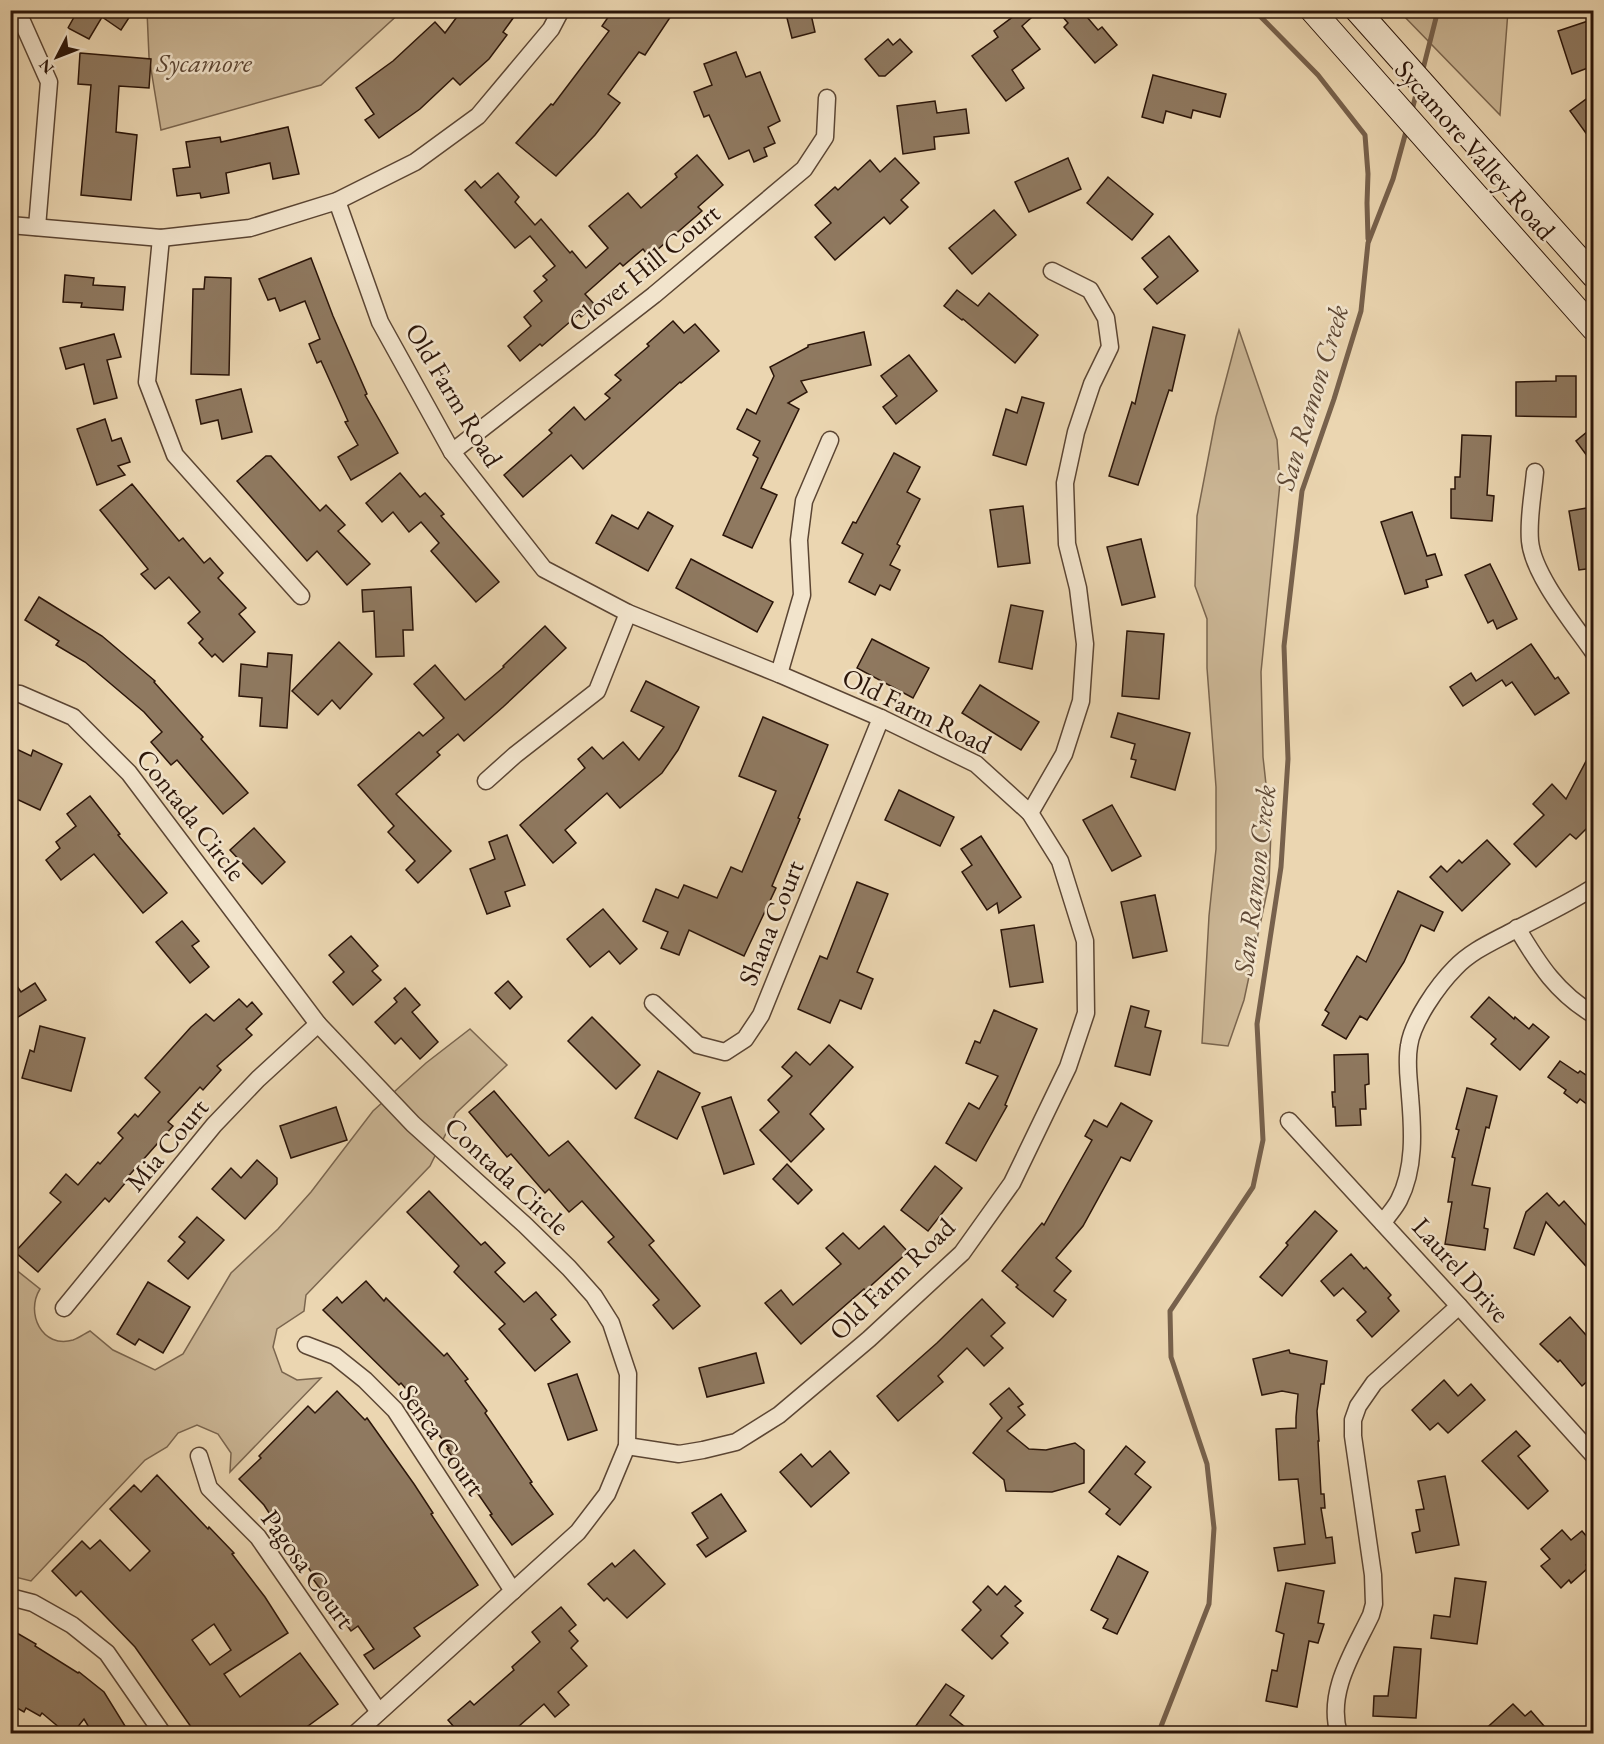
<svg xmlns="http://www.w3.org/2000/svg" width="1604" height="1744" viewBox="0 0 1604 1744" font-family="'EB Garamond',serif">
<rect width="100%" height="100%" fill="#ebd6b1"/>
<filter id="stains"><feTurbulence type="fractalNoise" baseFrequency=".00333" numOctaves="4"/><feColorMatrix values="0 0 0 0 .2 0 0 0 0 .09 0 0 0 0 .02 0 0 0 .5 -.17"/></filter>
<radialGradient id="worn" r=".72"><stop offset=".6" stop-color="#630" stop-opacity="0"/><stop offset="1" stop-color="#630" stop-opacity=".3"/></radialGradient>
<g fill="#cab594" stroke="#7a654e" stroke-width="1.5">
<polygon points="147,11 402,11 321,85 161,130 149,57"/>
<polygon points="1399,11 1508,11 1500,115"/>
<polygon points="1239,330 1277,440 1280,483 1261,672 1263,757 1271,830 1269,883 1244,1000 1228,1046 1202,1043 1209,916 1216,849 1216,787 1207,668 1207,619 1195,586 1197,516 1216,417"/>
<path d="M470,1029L507,1065L456,1113L430,1166L306,1295L304,1311L277,1329L273,1347L282,1372L297,1380L321,1378L230,1472L231,1453L218,1434L197,1425L178,1433L167,1447L145,1460L31,1581L11,1576L10,1265L40,1289C25,1313 42,1349 73,1340C79,1338 84,1334 90,1331L113,1350L155,1370L183,1354L231,1273L278,1229L311,1192L373,1111L426,1063Z"/>
</g>
<g fill="none" stroke-linecap="round" stroke-linejoin="round">
<g stroke="#77614c" stroke-width="5">
<polyline points="1254,10 1318,75 1365,135 1368,174 1367,203 1368,239"/>
<polyline points="1422,73 1438,10"/>
<polyline points="1412,110 1418,87"/>
<polyline points="1158,1734 1209,1604 1214,1528 1207,1464 1171,1357 1170,1311 1253,1187 1263,1140 1257,1024 1281,867 1288,759 1284,646 1302,491 1334,399 1361,311 1368,243 1393,179 1407,128"/>
</g>
</g>
<g fill="#8f7960" stroke="#2b1509" stroke-width="1.5" fill-rule="evenodd">
<polygon points="78,10 134,10 121,30 102,17 89,39 68,28"/>
<polygon points="462,10 519,10 503,32 507,35 489,59 460,85 453,78 420,109 379,138 365,120 374,114 356,88 393,61 435,22 445,33"/>
<polygon points="613,10 675,10 645,55 639,52 608,94 620,103 595,135 556,176 516,143 551,104 553,105 609,31 602,26"/>
<polygon points="785,10 810,10 815,32 792,38"/>
<polygon points="1022,10 1040,10 1022,26 1040,49 1012,70 1024,88 1006,101 972,56 998,37 994,31"/>
<polygon points="1057,10 1081,10 1098,30 1102,27 1117,45 1095,63 1064,27 1068,23"/>
<polygon points="1588,21 1593,38 1593,66 1572,74 1558,31"/>
<polygon points="888,39 893,45 900,39 912,52 885,76 879,76 865,59"/>
<polygon points="736,52 746,77 760,72 780,121 768,127 775,143 764,148 767,156 754,162 749,150 729,159 709,115 704,117 694,92 712,85 704,64"/>
<polygon points="80,53 151,59 149,88 119,86 116,132 137,135 131,200 81,195 91,85 78,84"/>
<polygon points="1153,75 1226,94 1220,117 1193,110 1191,118 1166,111 1163,123 1142,117"/>
<polygon points="1593,94 1593,143 1570,111"/>
<polygon points="935,101 937,113 966,109 969,133 934,137 935,149 903,154 897,106"/>
<polygon points="288,127 299,174 273,179 270,163 226,173 229,193 201,198 200,193 177,196 173,169 190,167 186,142 220,137 221,142"/>
<polygon points="697,155 723,185 698,207 702,211 649,257 643,249 623,266 620,263 585,294 595,305 581,317 579,314 542,346 540,344 520,361 508,346 531,326 524,317 542,301 534,291 547,280 543,276 555,266 530,236 515,248 465,190 475,181 481,188 498,173 519,197 515,202 535,225 541,219 570,253 572,251 586,268 608,248 589,226 628,193 641,208 677,177 675,174"/>
<polygon points="895,158 919,183 901,200 908,207 890,224 884,217 835,260 815,237 831,223 815,205 835,187 838,190 870,160 880,172"/>
<polygon points="1068,158 1081,189 1029,212 1015,182"/>
<polygon points="1108,177 1153,214 1132,240 1087,203"/>
<polygon points="994,210 1016,235 972,274 949,248"/>
<polygon points="1169,236 1198,271 1157,304 1144,289 1158,277 1142,258"/>
<polygon points="311,258 333,316 367,394 365,395 398,453 351,480 338,457 358,445 345,422 348,421 321,361 317,363 309,344 320,339 305,301 280,311 275,298 268,300 259,279"/>
<polygon points="65,275 94,278 93,285 125,287 123,310 81,307 82,303 63,302"/>
<polygon points="205,277 231,278 229,375 191,374 193,289 204,289"/>
<polygon points="957,290 978,306 989,293 1038,335 1015,363 963,319 962,320 944,306"/>
<polygon points="673,321 684,333 695,324 719,351 681,383 680,382 583,469 571,455 523,497 504,475 552,433 549,430 574,407 585,420 610,398 605,394 621,380 615,375 649,346 647,344"/>
<polygon points="1153,327 1185,335 1172,391 1169,390 1138,485 1109,476 1132,402 1135,404"/>
<polygon points="864,332 871,365 801,381 807,392 788,403 799,409 761,488 777,495 752,548 723,535 758,458 753,455 760,441 737,429 747,409 756,414 774,376 770,367 808,347 808,345"/>
<polygon points="114,334 121,357 107,360 117,398 94,404 84,364 66,369 60,348"/>
<polygon points="909,355 937,391 896,424 883,407 897,396 881,376"/>
<polygon points="1556,376 1576,376 1576,417 1516,416 1516,382 1556,381"/>
<polygon points="241,389 252,432 222,439 218,420 201,424 196,400"/>
<polygon points="1022,397 1044,403 1026,465 993,455 1006,409 1017,413"/>
<polygon points="105,419 112,441 121,438 130,462 118,466 125,475 97,485 77,429"/>
<polygon points="1593,427 1593,464 1576,441"/>
<polygon points="1462,435 1491,436 1487,495 1494,496 1492,521 1451,518 1451,489 1455,489 1455,477 1460,477"/>
<polygon points="894,453 920,467 907,492 920,499 897,544 900,546 890,565 900,570 890,590 880,585 875,595 849,582 863,554 842,543 853,522 856,523"/>
<polygon points="266,456 271,456 320,511 326,505 345,525 338,531 370,564 347,585 317,551 307,561 237,481"/>
<polygon points="400,473 420,497 425,493 444,514 441,516 499,582 476,602 431,551 439,543 421,522 409,532 393,512 382,522 366,503"/>
<polygon points="132,484 179,541 183,538 204,563 210,558 223,573 218,578 246,608 239,614 255,632 223,662 215,654 212,657 199,643 203,639 188,623 200,612 169,577 155,589 141,574 148,569 100,510"/>
<polygon points="1023,506 1030,563 998,567 990,510"/>
<polygon points="1593,507 1593,568 1579,570 1569,511"/>
<polygon points="648,512 673,526 648,571 596,543 612,515 638,529"/>
<polygon points="1412,512 1427,556 1435,554 1442,575 1426,580 1428,587 1405,594 1381,522"/>
<polygon points="1141,539 1155,597 1122,605 1107,547"/>
<polygon points="691,559 773,602 757,632 676,588"/>
<polygon points="1490,564 1517,619 1497,629 1493,620 1488,623 1465,575"/>
<polygon points="411,587 413,630 403,630 404,656 376,657 374,611 363,612 362,590"/>
<polygon points="39,597 102,636 155,681 154,682 203,737 201,739 248,793 223,814 177,760 171,765 151,742 162,732 144,712 85,662 56,645 59,641 25,620"/>
<polygon points="1011,605 1043,611 1032,669 999,662"/>
<polygon points="545,626 566,648 503,707 464,741 458,734 437,752 440,755 396,794 451,851 418,883 406,870 415,861 388,832 394,826 358,785 419,732 423,736 444,718 414,684 435,665 465,700 504,667 503,666"/>
<polygon points="1127,631 1164,634 1159,699 1122,696"/>
<polygon points="872,639 929,668 913,698 857,668"/>
<polygon points="339,642 372,674 340,709 332,700 318,715 292,691"/>
<polygon points="1531,644 1555,679 1558,677 1569,693 1535,715 1512,682 1506,686 1502,680 1463,706 1450,687 1471,673 1476,681"/>
<polygon points="268,653 292,655 287,728 260,726 262,698 239,696 241,664 267,667"/>
<polygon points="646,681 699,707 678,750 662,773 620,808 607,793 565,830 576,843 553,863 520,825 585,768 578,759 592,747 603,759 623,742 639,760 664,727 631,711"/>
<polygon points="980,685 1039,722 1021,750 962,713"/>
<polygon points="1118,713 1190,733 1175,790 1131,777 1136,760 1131,759 1135,744 1111,737"/>
<polygon points="763,717 828,745 798,818 800,819 772,886 776,888 744,956 689,930 679,955 661,948 668,932 643,921 656,889 678,898 684,885 717,898 731,867 742,872 776,791 739,776"/>
<polygon points="10,746 31,756 33,750 62,764 40,810 10,796"/>
<polygon points="1593,748 1593,822 1576,839 1570,834 1536,867 1514,844 1544,815 1533,804 1552,784 1566,799"/>
<polygon points="899,790 954,817 940,846 885,820"/>
<polygon points="90,796 120,834 118,835 167,893 143,913 94,854 61,880 46,860 60,848 56,842 76,826 67,814"/>
<polygon points="1112,805 1141,856 1112,871 1083,820"/>
<polygon points="254,828 285,862 262,884 230,850"/>
<polygon points="507,835 525,885 505,892 510,906 487,914 470,869 495,859 489,842"/>
<polygon points="981,836 1021,897 999,913 997,903 987,910 962,872 972,865 961,849"/>
<polygon points="1487,840 1510,864 1462,911 1430,877 1441,866 1447,872 1459,860 1462,863"/>
<polygon points="857,882 888,894 857,972 873,979 861,1009 840,1000 830,1023 798,1009 820,956 827,959"/>
<polygon points="1398,891 1443,912 1434,931 1421,925 1404,962 1367,1020 1360,1016 1346,1039 1322,1025 1329,1013 1325,1010 1357,956 1366,962"/>
<polygon points="1155,895 1167,951 1133,958 1121,902"/>
<polygon points="603,909 637,949 620,964 609,951 590,967 567,939"/>
<polygon points="182,921 199,941 192,946 209,967 190,983 156,942"/>
<polygon points="1034,925 1043,982 1010,987 1001,930"/>
<polygon points="351,936 378,966 372,971 381,980 353,1005 333,982 344,972 329,955"/>
<polygon points="10,976 21,992 35,983 46,1000 10,1022"/>
<polygon points="508,981 522,997 510,1009 495,993"/>
<polygon points="405,988 420,1005 412,1012 438,1042 420,1059 401,1038 395,1044 375,1022 397,1002 394,998"/>
<polygon points="1489,997 1514,1019 1515,1017 1529,1029 1533,1024 1549,1037 1520,1070 1491,1044 1496,1039 1471,1017"/>
<polygon points="239,999 247,1007 252,1002 262,1014 246,1029 252,1035 217,1066 221,1070 203,1090 200,1087 168,1122 173,1126 125,1180 127,1181 109,1202 105,1198 38,1272 15,1252 61,1202 50,1193 66,1174 78,1185 98,1162 100,1164 123,1138 118,1133 135,1114 138,1117 160,1092 145,1078 191,1027 206,1014 214,1021"/>
<polygon points="1131,1006 1149,1011 1145,1027 1161,1031 1150,1075 1115,1066"/>
<polygon points="994,1010 1037,1029 1005,1105 1007,1106 976,1161 946,1143 969,1103 979,1109 998,1076 966,1063 975,1041 980,1043"/>
<polygon points="592,1017 640,1065 616,1089 568,1041"/>
<polygon points="40,1026 85,1038 71,1091 22,1078 30,1050 34,1052"/>
<polygon points="829,1045 853,1067 810,1114 824,1129 791,1162 760,1130 779,1112 768,1100 792,1076 782,1067 796,1052 810,1065"/>
<polygon points="1368,1054 1369,1084 1365,1085 1366,1109 1360,1109 1361,1125 1336,1126 1335,1107 1333,1107 1332,1092 1335,1092 1334,1055"/>
<polygon points="1560,1061 1578,1073 1580,1071 1593,1080 1593,1109 1580,1099 1577,1103 1564,1093 1566,1090 1548,1077"/>
<polygon points="658,1071 700,1093 677,1139 635,1118"/>
<polygon points="1467,1088 1497,1096 1489,1128 1486,1127 1472,1185 1490,1188 1484,1228 1488,1229 1485,1250 1445,1244 1452,1202 1448,1202 1455,1158 1452,1157 1459,1130 1456,1129"/>
<polygon points="494,1091 549,1156 568,1141 654,1241 649,1245 700,1306 673,1329 653,1305 659,1300 608,1242 614,1237 582,1201 569,1212 549,1189 545,1193 511,1154 507,1157 469,1112"/>
<polygon points="731,1097 754,1164 724,1174 702,1107"/>
<polygon points="1121,1103 1152,1121 1130,1161 1121,1157 1083,1226 1056,1258 1071,1271 1054,1291 1066,1300 1053,1317 1016,1287 1018,1285 1002,1271 1042,1223 1044,1225 1092,1140 1085,1136 1094,1120 1107,1127"/>
<polygon points="336,1107 347,1140 291,1158 280,1126"/>
<polygon points="257,1160 277,1178 277,1184 245,1219 212,1189 231,1168 241,1178"/>
<polygon points="787,1164 812,1190 798,1204 773,1179"/>
<polygon points="935,1166 962,1188 928,1231 901,1210"/>
<polygon points="429,1191 481,1245 485,1242 505,1263 495,1272 524,1302 536,1292 556,1315 551,1319 570,1342 535,1371 499,1329 505,1324 454,1272 459,1266 407,1212"/>
<polygon points="1547,1193 1559,1206 1564,1201 1593,1233 1593,1274 1546,1222 1534,1255 1514,1248 1526,1212"/>
<polygon points="1315,1211 1337,1231 1282,1296 1260,1277 1288,1245 1286,1243"/>
<polygon points="197,1217 224,1240 188,1279 168,1261 185,1242 179,1237"/>
<polygon points="884,1226 908,1252 865,1291 864,1289 801,1344 765,1303 781,1290 793,1305 841,1264 826,1248 843,1233 859,1249"/>
<polygon points="1351,1254 1364,1269 1366,1267 1391,1295 1388,1298 1399,1311 1372,1337 1357,1320 1366,1312 1343,1288 1334,1296 1321,1281"/>
<polygon points="366,1281 384,1301 386,1298 444,1356 447,1353 468,1379 465,1381 487,1411 485,1413 532,1482 530,1483 553,1514 512,1545 490,1515 492,1514 447,1449 449,1448 426,1418 429,1416 401,1383 399,1385 323,1310 337,1297 342,1303"/>
<polygon points="148,1282 190,1307 163,1353 139,1339 135,1345 117,1334"/>
<polygon points="982,1299 1005,1323 991,1336 1003,1348 984,1366 967,1348 938,1376 943,1382 898,1421 877,1396 937,1343"/>
<polygon points="1570,1317 1593,1343 1593,1376 1582,1386 1560,1360 1558,1362 1540,1344"/>
<polygon points="1289,1350 1290,1353 1327,1361 1324,1384 1321,1384 1317,1411 1319,1441 1318,1441 1321,1494 1324,1494 1325,1508 1321,1508 1326,1538 1332,1537 1335,1563 1278,1571 1274,1548 1305,1544 1298,1479 1279,1480 1276,1429 1296,1428 1296,1417 1298,1394 1282,1391 1262,1395 1253,1359"/>
<polygon points="756,1353 764,1383 707,1397 699,1368"/>
<polygon points="577,1374 597,1430 568,1440 548,1384"/>
<polygon points="1444,1380 1458,1396 1471,1384 1485,1400 1448,1433 1438,1423 1430,1430 1412,1410"/>
<polygon points="1009,1388 1023,1404 1018,1407 1025,1415 1007,1431 1029,1449 1046,1450 1075,1443 1084,1450 1084,1483 1052,1492 1006,1491 1004,1480 973,1453 1002,1418 990,1404"/>
<polygon points="337,1391 365,1420 367,1418 414,1484 433,1513 431,1514 478,1585 414,1628 420,1636 374,1669 364,1655 374,1649 358,1626 351,1631 313,1579 315,1578 287,1534 284,1536 264,1505 239,1479 261,1458 259,1456 308,1406 315,1413"/>
<polygon points="1516,1431 1530,1446 1518,1456 1548,1491 1528,1509 1482,1461"/>
<polygon points="1126,1446 1145,1462 1135,1474 1151,1487 1120,1525 1106,1514 1110,1509 1089,1492"/>
<polygon points="830,1451 849,1473 811,1507 780,1472 801,1454 812,1467"/>
<path d="M157,1475L208,1529L209,1527L234,1553L232,1554L265,1597L288,1633L224,1674L240,1697L300,1653L338,1704L297,1734H196L135,1647L81,1591L76,1596L52,1571L82,1541L90,1549L100,1540L130,1571L150,1551L110,1509L134,1485L141,1492ZM214,1624L231,1650L210,1665L192,1640Z"/>
<polygon points="1445,1476 1459,1545 1416,1553 1412,1533 1420,1531 1416,1510 1424,1509 1418,1481"/>
<polygon points="721,1494 746,1531 706,1557 697,1545 708,1538 692,1513"/>
<polygon points="1562,1530 1571,1540 1582,1531 1593,1544 1593,1558 1586,1565 1589,1567 1571,1583 1569,1580 1561,1588 1541,1566 1550,1559 1541,1549"/>
<polygon points="634,1550 665,1584 627,1618 607,1598 604,1601 588,1584 612,1563 615,1567"/>
<polygon points="1118,1556 1148,1572 1117,1634 1103,1628 1108,1619 1091,1610"/>
<polygon points="1455,1578 1486,1582 1477,1644 1431,1638 1434,1615 1450,1617"/>
<polygon points="1286,1583 1324,1591 1318,1623 1324,1624 1318,1643 1309,1641 1297,1707 1266,1701 1272,1670 1277,1671 1284,1634 1276,1631"/>
<polygon points="988,1586 997,1595 1005,1586 1021,1601 1015,1606 1023,1613 1001,1636 1008,1643 992,1659 962,1630 981,1610 973,1602"/>
<polygon points="561,1607 576,1625 569,1631 578,1641 571,1648 587,1666 558,1692 569,1705 555,1717 544,1704 510,1734 460,1734 448,1720 470,1701 474,1705 514,1670 512,1667 540,1642 532,1632"/>
<polygon points="10,1629 36,1644 35,1646 78,1673 79,1672 104,1692 130,1734 93,1734 84,1719 72,1734 67,1734 42,1713 40,1716 26,1708 24,1712 10,1704"/>
<polygon points="1394,1647 1421,1649 1416,1718 1373,1716 1374,1696 1388,1696"/>
<polygon points="946,1684 964,1696 950,1715 974,1734 910,1734"/>
<polygon points="1513,1704 1525,1716 1531,1711 1551,1734 1480,1734"/>
</g>
<g fill="none" stroke-linecap="round" stroke-linejoin="round">
<g stroke="#5b4533" stroke-width="19">
<g id="street">
<polyline points="17,10 49,82 37,227"/>
<polyline points="337,201 380,322 452,452 544,569 628,613 779,674 881,718 976,764 1030,813 1060,861 1085,941 1086,1013 1068,1067 1012,1183 962,1253 869,1339 779,1415 736,1442 703,1450 679,1454 627,1446"/>
<polyline points="10,225 161,238 250,228 337,201 415,162 478,116 551,29 561,10"/>
<polyline points="161,238 147,382 175,455 301,596"/>
<polyline points="452,452 654,295 804,169 825,137 827,98"/>
<path d="M1535,472C1533,495 1528,518 1530,541C1533,575 1574,624 1594,653"/>
<polyline points="779,674 802,595 799,540 804,501 830,440"/>
<polyline points="10,693 20,694 73,717 129,773 318,1024 413,1124 525,1225 569,1268 594,1296 611,1323 628,1374 627,1446 607,1494 578,1532 355,1734"/>
<polyline points="486,781 515,755 597,691 628,613"/>
<polyline points="1030,813 1064,754 1081,701 1085,644 1078,588 1067,544 1065,483 1076,432 1092,384 1110,347 1106,318 1090,290 1052,271"/>
<path d="M1517,928C1539,965 1557,993 1594,1015"/>
<polyline points="653,1003 698,1045 725,1052 745,1039 761,1015 881,718"/>
<polyline points="1289,1121 1459,1306 1594,1456"/>
<path d="M1383,1223C1388,1215 1395,1208 1399,1200C1415,1169 1413,1131 1410,1096C1409,1080 1406,1063 1409,1046C1412,1022 1438,985 1455,968C1470,952 1490,943 1509,933C1537,918 1566,905 1594,887"/>
<polyline points="64,1308 214,1125 258,1079 318,1024"/>
<polyline points="306,1345 335,1356 365,1380 395,1410 513,1591"/>
<polyline points="199,1456 209,1488 258,1537 379,1712"/>
<polyline points="10,1597 33,1603 72,1625 107,1653 163,1734"/>
<path d="M1339,1734C1326,1692 1354,1651 1371,1615L1374,1604L1373,1575L1353,1436V1420L1358,1406L1374,1383L1459,1306"/>
</g>
</g>
<g stroke="#2b1509" stroke-width="26">
<g id="secondary">
<polyline points="1312,10 1594,329"/>
<polyline points="1357,10 1594,276"/>
</g>
</g>
<use href="#street" stroke="#f2e4cc" stroke-width="16"/>
<use href="#secondary" stroke="#f2e4cc" stroke-width="24"/>
</g>
<g text-anchor="middle" stroke-width="5" stroke-linejoin="round" paint-order="stroke">
<g font-size="27" font-style="italic" fill="#5b4533" stroke="#f2e4cc">
<text x="204" y="72">Sycamore</text>
</g>
<g font-size="27" fill="#2b1509" stroke="#f2e4cc">
<text transform="translate(1475 150) rotate(49)" y="9">Sycamore Valley Road</text>
<text transform="translate(644 268) rotate(-39)" y="9">Clover Hill Court</text>
<text transform="translate(454 395) rotate(59)" y="9">Old Farm Road</text>
<text transform="translate(917 711) rotate(26)" y="9">Old Farm Road</text>
<text transform="translate(191 815) rotate(52)" y="9">Contada Circle</text>
<text transform="translate(771 923) rotate(-68)" y="9">Shana Court</text>
<text transform="translate(167 1145) rotate(-50)" y="9">Mia Court</text>
<text transform="translate(507 1176) rotate(43)" y="9">Contada Circle</text>
<text transform="translate(1461 1270) rotate(48)" y="9">Laurel Drive</text>
<text transform="translate(892 1279) rotate(-44)" y="9">Old Farm Road</text>
<text transform="translate(442 1440) rotate(55)" y="9">Senca Court</text>
<text transform="translate(308 1569) rotate(54)" y="9">Pagosa Court</text>
</g>
<g font-size="28" font-style="italic" fill="#5e4835" stroke="#f2e4cc">
<text transform="translate(1311 397) rotate(-73)" y="10">San Ramon Creek</text>
<text transform="translate(1254 880) rotate(-83)" y="10">San Ramon Creek</text>
</g>
</g>
<rect width="1604" height="1744" fill="none" stroke="#ebd6b1" stroke-width="36"/>
<rect x="12" y="12" width="1580" height="1720" fill="none" stroke="#2b1509" stroke-width="3"/>
<rect x="18" y="18" width="1568" height="1708" fill="none" stroke="#2b1509" stroke-width="1.5"/>
<g transform="translate(57 57) rotate(228)" stroke="#f2e4cc" stroke-width="4.5" paint-order="stroke">
<path d="M0-4.5L10 22L0 15L-10 22Z" fill="#2b1509"/>
<text y="-9" font-size="16" font-weight="bold" text-anchor="middle" fill="#2b1509">N</text>
</g>
<rect width="100%" height="100%" filter="url(#stains)"/>
<rect width="100%" height="100%" fill="url(#worn)"/>
</svg>
